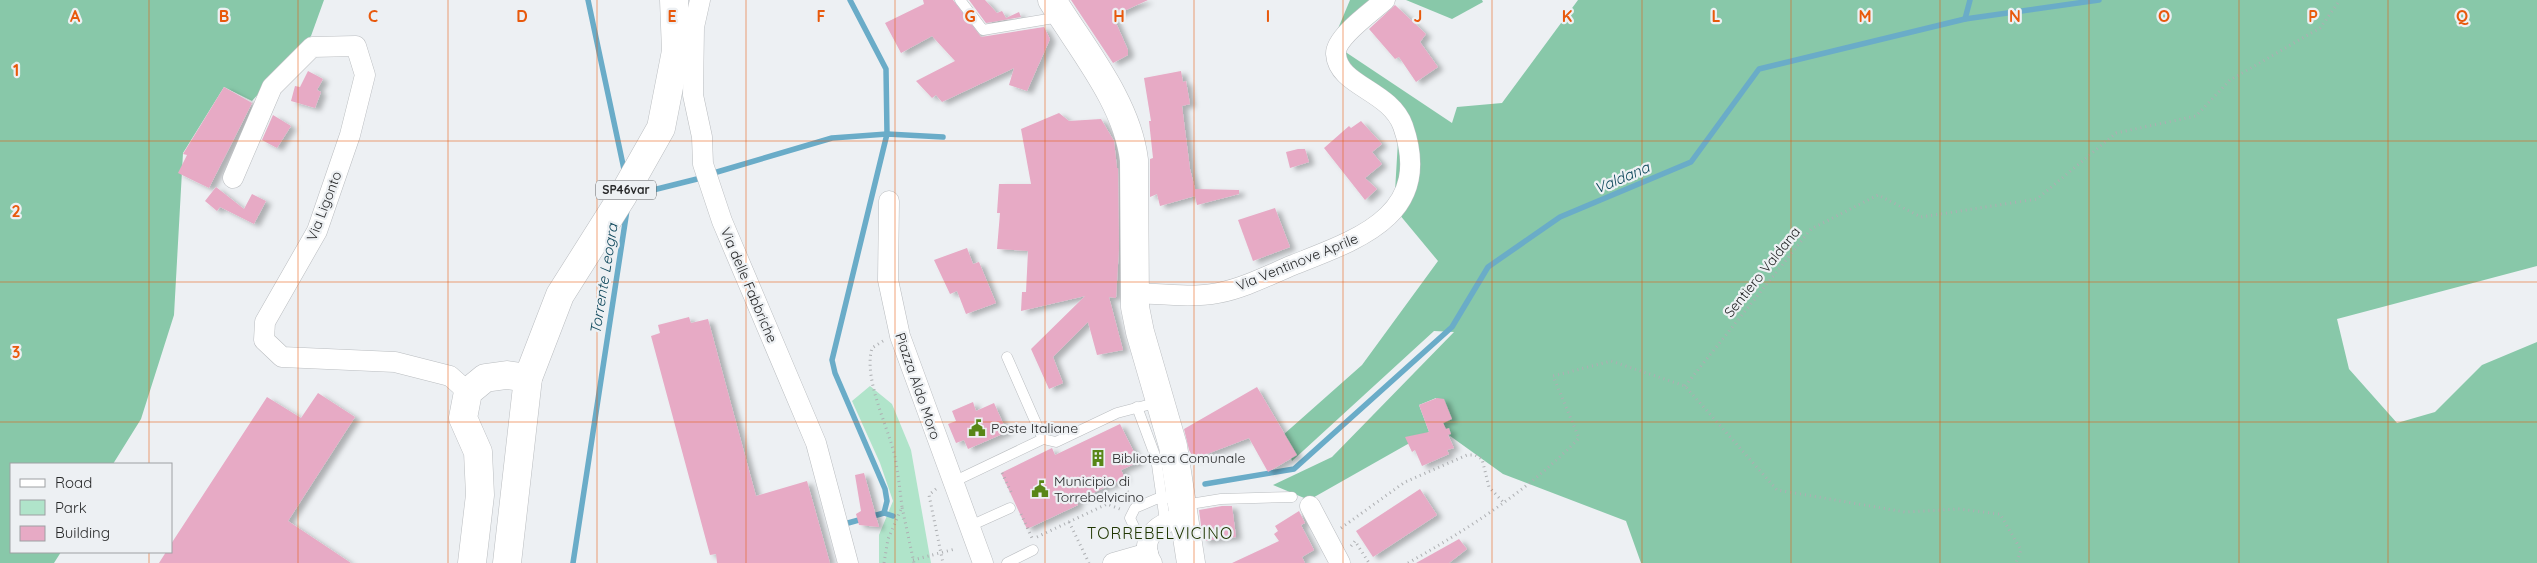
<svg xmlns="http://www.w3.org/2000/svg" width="2537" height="563" viewBox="0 0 2537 563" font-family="Quicksand,sans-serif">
<defs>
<filter id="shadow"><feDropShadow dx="5.5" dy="3" stdDeviation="2.5" flood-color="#0004"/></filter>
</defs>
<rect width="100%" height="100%" fill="#edf0f3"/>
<polygon fill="#b0e4ca" points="870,386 892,404 911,450 931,563 879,563 879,535 893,501 880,463 852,401"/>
<g fill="#88c8a9">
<polygon points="0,0 324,0 311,36 252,101 224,87 183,153 174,315 141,419 113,464 11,464 11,552 61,552 54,563 0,563"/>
<polygon points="1350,0 1376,0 1337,31"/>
<polygon points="1406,0 1482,0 1483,2 1452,19"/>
<polygon points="1578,0 2537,0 2537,266 2337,319 2349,369 2397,423 2435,412 2482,365 2537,342 2537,563 1641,563 1626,521 1503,474 1446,433 1436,398 1419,405 1429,432 1309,500 1273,485 1332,457 1454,332 1434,331 1292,461 1283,435 1362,365 1438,261 1394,208 1399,124 1335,45 1452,123 1457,107 1502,103"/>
</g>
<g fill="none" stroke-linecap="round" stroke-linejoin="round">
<g stroke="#6aacc8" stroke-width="5.5">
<polyline points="588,0 625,174"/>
<polyline points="850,0 886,69 887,134 832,360 835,373 885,489 887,501 884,513"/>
<polyline points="1965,19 1970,0"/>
<polyline points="717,172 832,138 887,134 943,137"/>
<polyline points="633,195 701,178"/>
<polyline points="1205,484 1294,469 1452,327 1488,267 1560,217 1691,162 1759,69 1965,19 2099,0"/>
<polyline points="848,523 884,513 893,516"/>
<polyline points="573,563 627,210"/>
</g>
</g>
<g fill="#e7aac5" filter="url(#shadow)">
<polygon points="923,0 953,0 981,37 1044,27 1050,39 1027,91 1009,85 1014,68 942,102 936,95 932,98 916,81 955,61 932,36 901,53 885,23 924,4"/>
<polygon points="969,0 985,0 997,13 1002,11 1006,18 1019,12 1021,17 986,23"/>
<polygon points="1071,0 1148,0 1113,16 1128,50 1128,55 1113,63"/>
<polygon points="1395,5 1426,34 1420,42 1438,67 1416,82 1399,57 1395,59 1369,29"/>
<polygon points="308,71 323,79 317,90 321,92 315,108 291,101 295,86 300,87"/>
<polygon points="1181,71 1183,82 1186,81 1190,104 1182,106 1190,169 1195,189 1239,190 1239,194 1197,205 1195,196 1160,206 1157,194 1150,197 1150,159 1153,158 1149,121 1151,121 1144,78"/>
<polygon points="224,87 252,103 209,188 178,173 187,155 183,154"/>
<polygon points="1059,113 1069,121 1101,119 1114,141 1117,168 1118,168 1119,248 1116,298 1109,297 1123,350 1097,355 1088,322 1053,357 1063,383 1049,389 1031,349 1085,296 1021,311 1022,292 1026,292 1028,251 997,249 1000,213 997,213 999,184 1031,184 1021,129"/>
<polygon points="273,115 291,126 277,148 262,140"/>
<polygon points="1361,121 1382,144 1372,152 1382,164 1365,178 1377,189 1365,200 1324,148 1349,126 1351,128"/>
<polygon points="1298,149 1305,149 1309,162 1290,168 1286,152"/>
<polygon points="216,187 244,209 252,194 266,201 254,224 220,207 217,211 205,201"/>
<polygon points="1275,208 1290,247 1253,261 1238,220"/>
<polygon points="967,248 973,264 979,262 996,303 966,314 957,291 950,294 934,260"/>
<polygon points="689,317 691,323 708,319 756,496 807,481 830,563 717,563 716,554 710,555 651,336 660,333 658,325"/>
<polygon points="1257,387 1297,455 1268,472 1249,438 1194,459 1189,450 1184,429"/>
<polygon points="318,393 355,417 288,521 351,563 159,563 166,552 171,552 171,544 267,397 301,418"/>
<polygon points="1437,398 1444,399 1452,419 1443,423 1446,429 1449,428 1451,434 1448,435 1454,448 1447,450 1449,454 1422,466 1415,450 1412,452 1405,437 1429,432 1419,405"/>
<polygon points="973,402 976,411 994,403 1007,432 968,449 964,440 956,443 948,424 956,421 952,411"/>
<polygon points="1120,424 1139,462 1121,470 1125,478 1076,501 1078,505 1027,529 1001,473 1052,448 1055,455"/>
<polygon points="864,473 879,527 859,525 856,514 861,511 855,475"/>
<polygon points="1420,489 1437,515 1373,557 1356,531"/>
<polygon points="1222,506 1232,506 1236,537 1203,541 1199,510"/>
<polygon points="1299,511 1305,523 1301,525 1314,550 1302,557 1305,563 1232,563 1279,541 1274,534 1278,531 1275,526"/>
<polygon points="1459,539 1467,549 1449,563 1416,563"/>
</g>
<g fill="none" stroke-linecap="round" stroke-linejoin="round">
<g stroke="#babdc0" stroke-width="11">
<g id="lane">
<polyline points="960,0 983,30 1060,17"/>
<polyline points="1007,357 1043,439"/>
<polyline points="1137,407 1156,458 1165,521"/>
<polyline points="953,482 1043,439 1056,442 1117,413 1159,402"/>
<polyline points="1184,505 1221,499 1292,497"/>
<polyline points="970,526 1010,508"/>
<polyline points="1150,539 1137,533 1130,518 1135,508 1156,499 1167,498"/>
<polyline points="1007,563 1033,550"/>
</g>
</g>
<g stroke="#babdc0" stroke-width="21">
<g id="street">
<polyline points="700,0 694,27 693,95 702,137 703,164 722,221 816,443 848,563"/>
<polyline points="233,178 272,87 312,47 356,46 365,75 350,135 317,231 265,322 264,340 282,357 395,362 450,376 468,392"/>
<polyline points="889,201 888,280 900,336 983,563"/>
<path d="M1135,293C1162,294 1192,298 1218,293C1244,288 1269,275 1293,265C1359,239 1434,215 1403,126C1390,90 1338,86 1336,54C1335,37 1373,11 1385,0"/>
<polyline points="1310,506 1340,563"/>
<polyline points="1113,563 1148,553"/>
<path d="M1152,563C1136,537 1161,521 1184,518"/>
</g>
</g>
<g stroke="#babdc0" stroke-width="29">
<g id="secondary">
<path d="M1052,0C1082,49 1127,102 1134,160L1135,307L1140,332L1173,446L1191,563"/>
<polyline points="472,563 480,495 478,452 463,418 468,392 485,378 507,375 528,378"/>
</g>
</g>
<g stroke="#babdc0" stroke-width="29">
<polyline id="primary" points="507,563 528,378 560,295 622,197 661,128 676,51 674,0"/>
</g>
<g stroke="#adafb2" stroke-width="3" stroke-dasharray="1 4" stroke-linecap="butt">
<path d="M883,341L872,348C863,379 888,426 895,457C898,473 900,490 902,507"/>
<polyline points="1685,386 1811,229 1878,195 1921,217 2037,199 2116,133 2196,116 2230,80 2320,28 2340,0"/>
<polyline points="1002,473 1012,494"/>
<polyline points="1123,482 1130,497"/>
<polyline points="936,489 929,495 943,563"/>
<polyline points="1021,514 1032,538"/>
<polyline points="1069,522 1089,563"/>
<polyline points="1341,528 1405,482 1467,455 1475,455 1482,459 1489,487 1504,503"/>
<polyline points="1037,537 1107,504 1120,509"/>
<polyline points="1351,546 1355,541 1369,563"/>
<polyline points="913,560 955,549"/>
<polyline points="884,563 888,539 902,507 914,563"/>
<path d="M1408,563C1470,528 1530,489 1579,438L1553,376L1611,361L1685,386L1777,490L1905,512L1959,509L2000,514L2021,550L2016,563"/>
</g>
<use href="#lane" stroke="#fff" stroke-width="10"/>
<use href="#street" stroke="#fff" stroke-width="20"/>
<use href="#secondary" stroke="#fff" stroke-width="28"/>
<use href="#primary" stroke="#fff" stroke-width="28"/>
</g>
<path fill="none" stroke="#e8590c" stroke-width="1" stroke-opacity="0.55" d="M149,0V464M298,0V563M448,0V563M597,0V563M746,0V563M895,0V563M1045,0V563M1194,0V563M1343,0V563M1492,0V563M1642,0V563M1791,0V563M1940,0V563M2089,0V563M2239,0V563M2388,0V563M0,141H2537M0,282H2537M0,422H2537M149,552V563"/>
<defs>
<g id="civic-bare" transform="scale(1.35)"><path d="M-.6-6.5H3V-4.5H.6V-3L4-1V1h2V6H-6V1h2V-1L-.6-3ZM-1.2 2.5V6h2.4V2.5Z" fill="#588617" stroke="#edf0f3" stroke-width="2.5" paint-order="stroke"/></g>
<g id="building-bare" transform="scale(1.35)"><path d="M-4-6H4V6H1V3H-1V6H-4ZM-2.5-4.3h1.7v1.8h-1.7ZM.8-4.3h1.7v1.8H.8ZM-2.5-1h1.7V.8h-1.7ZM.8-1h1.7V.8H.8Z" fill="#588617" stroke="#edf0f3" stroke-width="2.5" paint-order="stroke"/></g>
</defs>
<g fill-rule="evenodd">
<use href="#civic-bare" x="977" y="428"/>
<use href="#building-bare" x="1098" y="458"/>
<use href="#civic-bare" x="1040" y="489"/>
</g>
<g text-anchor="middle" stroke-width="4.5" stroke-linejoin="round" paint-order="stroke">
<rect fill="#edf0f3" stroke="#636566" stroke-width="1" x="596" y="180.5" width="60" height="19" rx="4"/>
<g font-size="12" font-weight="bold" fill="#28292a">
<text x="626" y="194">SP46var</text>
</g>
<g font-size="14" fill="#28292a" stroke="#edf0f3">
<text transform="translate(324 206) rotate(-69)" y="5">Via Ligonto</text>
<text transform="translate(1297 262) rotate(-22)" y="5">Via Ventinove Aprile</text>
<text transform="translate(1762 272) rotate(-51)" y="5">Sentiero Valdana</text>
<text transform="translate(749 285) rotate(67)" y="5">Via delle Fabbriche</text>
<text transform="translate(918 386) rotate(71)" y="5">Piazza Aldo Moro</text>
</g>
<g font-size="14" fill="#28292a" stroke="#edf0f3" text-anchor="start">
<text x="991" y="433">Poste Italiane</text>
<text x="1112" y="463">Biblioteca Comunale</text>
<text x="1054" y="486">Municipio di<tspan x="1054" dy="16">Torrebelvicino</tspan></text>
</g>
<g font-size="15" font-style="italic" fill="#0f485c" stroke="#edf0f3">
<text transform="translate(1622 178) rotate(-23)" y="5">Valdana</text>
<text transform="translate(604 279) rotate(-81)" y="5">Torrente Leogra</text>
</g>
<g font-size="16" letter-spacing="1" fill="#213703" stroke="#edf0f3">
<text x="1160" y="539">TORREBELVICINO</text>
</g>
</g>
<g font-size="16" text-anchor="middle" font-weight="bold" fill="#e8590c" stroke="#edf0f3" stroke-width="4.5" stroke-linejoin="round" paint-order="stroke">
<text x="75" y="22">A</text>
<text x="224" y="22">B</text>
<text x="373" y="22">C</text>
<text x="522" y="22">D</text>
<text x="672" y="22">E</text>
<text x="821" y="22">F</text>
<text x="970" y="22">G</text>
<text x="1119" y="22">H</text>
<text x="1268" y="22">I</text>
<text x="1418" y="22">J</text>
<text x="1567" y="22">K</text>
<text x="1716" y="22">L</text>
<text x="1865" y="22">M</text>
<text x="2015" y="22">N</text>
<text x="2164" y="22">O</text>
<text x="2313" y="22">P</text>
<text x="2462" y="22">Q</text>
<text x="16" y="76">1</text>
<text x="16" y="217">2</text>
<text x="16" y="358">3</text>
</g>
<rect x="10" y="463" width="162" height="90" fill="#edf0f3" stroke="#9ea0a3"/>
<rect x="20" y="479" width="25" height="8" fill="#ffffff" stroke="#9ea0a3"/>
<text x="55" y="488" font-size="15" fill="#28292a">Road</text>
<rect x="20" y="500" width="25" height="15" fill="#b0e4ca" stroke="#9ea0a3"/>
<text x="55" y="513" font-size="15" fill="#28292a">Park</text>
<rect x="20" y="526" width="25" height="15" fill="#e7aac5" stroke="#9ea0a3"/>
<text x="55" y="538" font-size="15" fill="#28292a">Building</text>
</svg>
